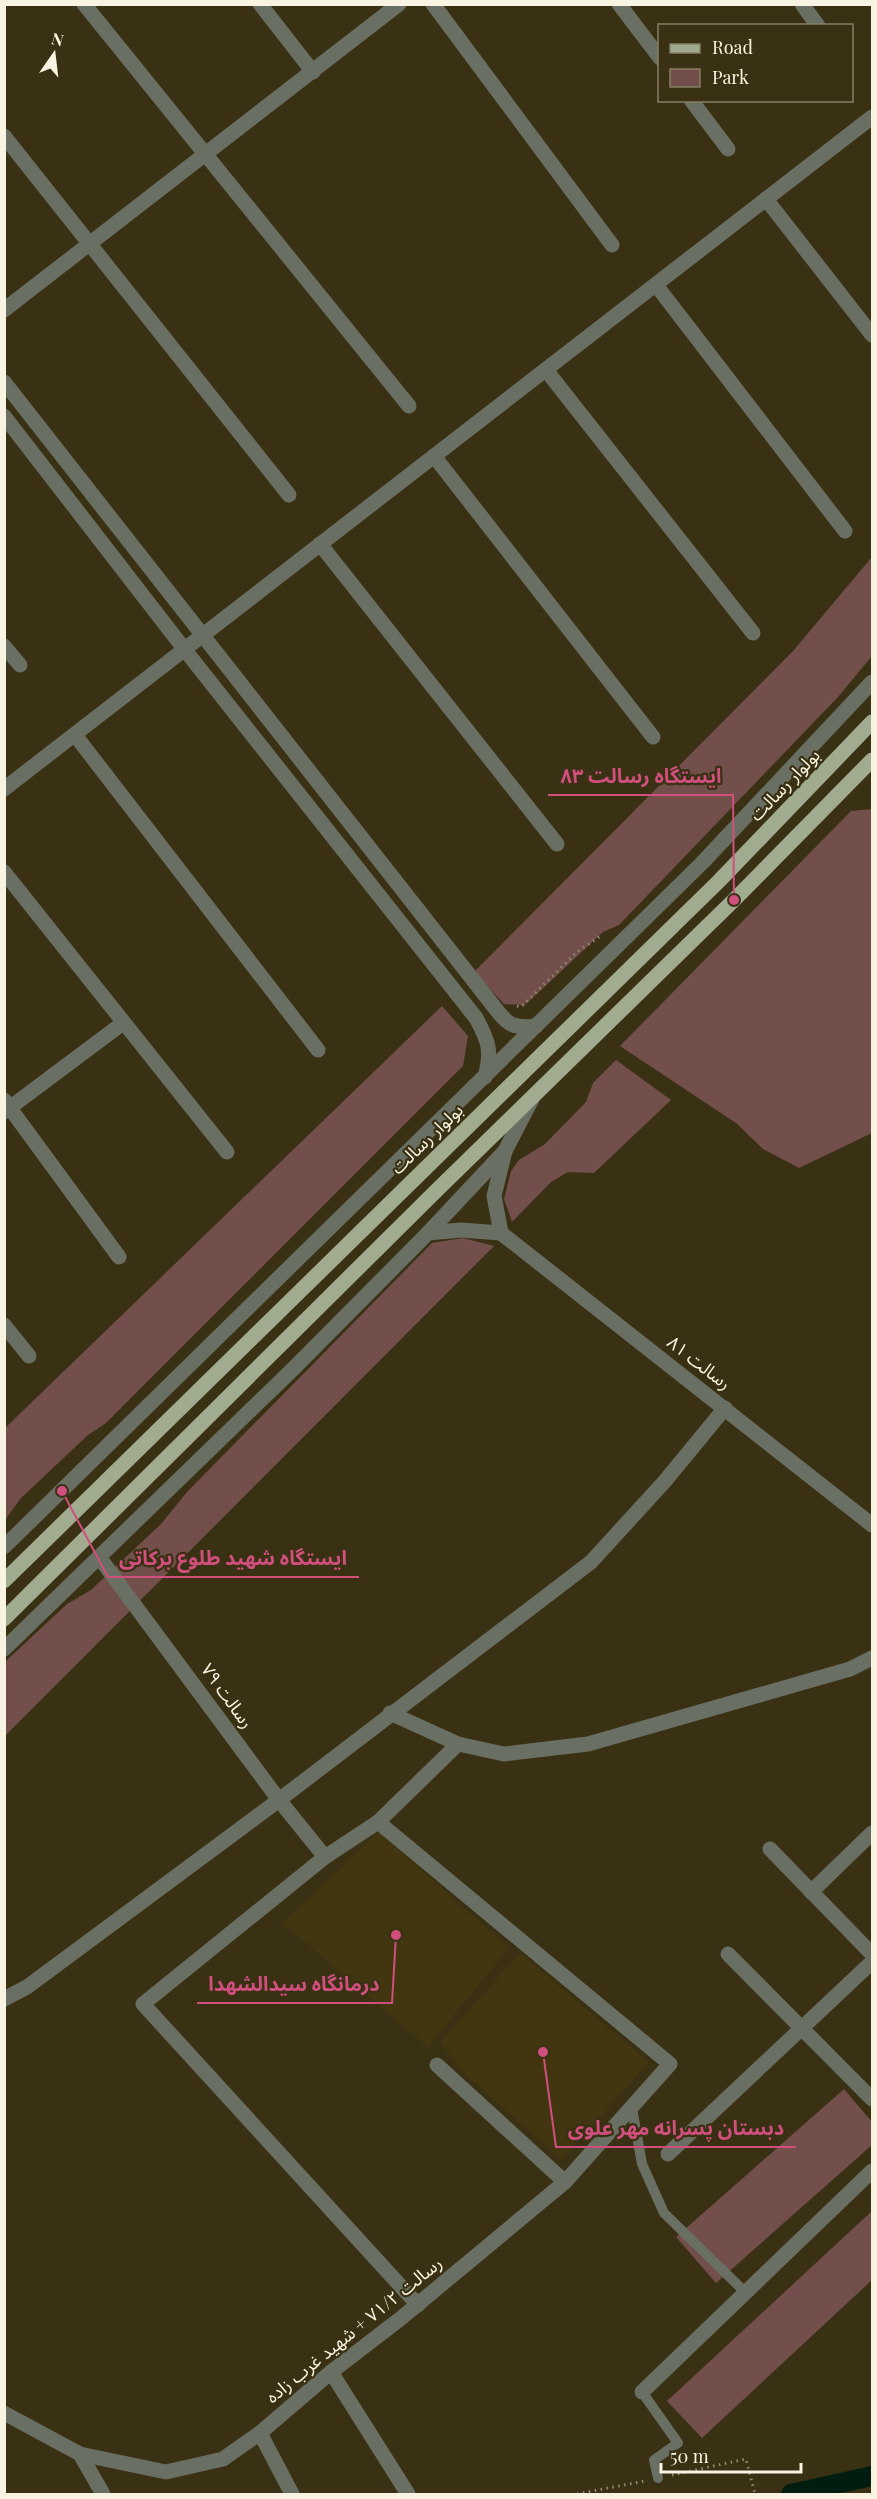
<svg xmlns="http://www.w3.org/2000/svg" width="877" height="2499" viewBox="0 0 877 2499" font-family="'Playfair Display','Noto Sans Arabic',serif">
<rect width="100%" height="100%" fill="#3a3114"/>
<g fill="#41360f">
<polygon points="379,1832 509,1948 428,2047 283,1923"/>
<polygon points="520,1953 649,2062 562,2160 465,2074 440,2042"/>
</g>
<g fill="#724f4a">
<polygon points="872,557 872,656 838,697 619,925 603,932 525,1005 504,1004 474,972 793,651"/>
<polygon points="872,809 872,1133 799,1168 763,1149 736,1123 620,1046 851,811"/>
<polygon points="442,1006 468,1036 463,1066 106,1423 88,1435 21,1498 5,1520 5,1428"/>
<polygon points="616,1060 671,1100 594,1173 568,1172 551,1182 512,1222 504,1199 511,1171 519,1160 545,1144 586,1102 593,1083"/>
<polygon points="463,1238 494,1246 5,1736 4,1664 7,1660 67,1604 91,1590 161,1524 187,1492 432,1243"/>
<polygon points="844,2089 872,2122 872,2145 716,2283 676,2237"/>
<polygon points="872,2211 872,2280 702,2438 667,2401"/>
</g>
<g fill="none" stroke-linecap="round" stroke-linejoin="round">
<polyline stroke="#021c0f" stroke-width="20" points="791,2494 872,2476"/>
<g stroke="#928b73" stroke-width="3" stroke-dasharray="1.5 4.5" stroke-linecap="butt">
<polyline points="517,1006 521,1007 577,952 602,935"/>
<polyline points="672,2475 746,2459 755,2494"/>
<polyline points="577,2494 645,2481"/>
</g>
<g stroke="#696f62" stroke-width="10">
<polyline points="632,2108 642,2164 664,2213 746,2293"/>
<polyline points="642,2392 678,2443 654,2460 658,2478"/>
</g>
<g stroke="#696f62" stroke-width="15">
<polyline points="84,4 409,406"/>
<polyline points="260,4 313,72"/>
<polyline points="433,4 612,245"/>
<polyline points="619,4 660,58"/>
<polyline points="802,4 818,26"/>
<polyline points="691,100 728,149"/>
<polyline points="4,136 289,495"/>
<polyline points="766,199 872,335"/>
<polyline points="656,285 845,531"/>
<polyline points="4,310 399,4"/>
<polyline points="546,370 753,633"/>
<polyline points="4,382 492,1004"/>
<polyline points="4,416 185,650 476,1018"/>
<polyline points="434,456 653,737"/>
<polyline points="320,544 557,844"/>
<polyline points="4,646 20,665"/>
<polyline points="75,735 318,1050"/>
<polyline points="4,789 872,117"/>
<polyline points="4,872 227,1152"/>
<polyline points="4,1100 119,1257"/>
<polyline points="4,1112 123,1023"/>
<polyline points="4,1325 29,1356"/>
<polyline points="99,1557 279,1800 325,1857"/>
<polyline points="390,1713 458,1744 504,1754 588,1744 850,1669 872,1658"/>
<polyline points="770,1849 872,1954"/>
<polyline points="811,1892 872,1833"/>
<polyline points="728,1954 872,2099"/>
<polyline points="4,1999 27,1987 279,1800 591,1562 665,1481 725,1408"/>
<polyline points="437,2065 565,2182"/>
<polyline points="668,2154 872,1962"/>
<polyline points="418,2305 143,2004 325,1857 378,1822 458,1744"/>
<polyline points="331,2372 408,2494"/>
<polyline points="4,2413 80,2454 166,2472 223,2459 260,2433 331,2372 400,2319 565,2182 670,2064 378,1822"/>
<polyline points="260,2433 292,2494"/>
<polyline points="80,2454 103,2494"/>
</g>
<g stroke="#696f62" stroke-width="15">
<path d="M492,1004C507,1024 511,1029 536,1026"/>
<path d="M476,1018C489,1042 492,1051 485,1077"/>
<polyline points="428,1233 461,1230 501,1233"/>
<polyline points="501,1233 872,1525"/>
<polyline points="501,1233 494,1196 505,1151"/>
<polyline points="4,1547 702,863 872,682"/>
<polyline points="4,1649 295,1367 428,1233 505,1151 532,1099"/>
<polyline points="642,2392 872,2171"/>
</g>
<g stroke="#a0ab90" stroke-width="15">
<polyline points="4,1581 719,881 872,722"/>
<polyline points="4,1619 438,1189 734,900 872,760"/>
</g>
</g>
<g text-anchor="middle" stroke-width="4.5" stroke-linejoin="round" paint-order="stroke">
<g font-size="18" fill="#f9f4e2" stroke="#3a3114">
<text transform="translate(785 785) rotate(-46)" y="6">بولوار رسالت</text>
<text transform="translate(427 1139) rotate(-44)" y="6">بولوار رسالت</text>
<text transform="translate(699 1363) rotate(38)" y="6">رسالت ۸۱</text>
<text transform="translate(227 1696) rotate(54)" y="6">رسالت ۷۹</text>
<text transform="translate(354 2330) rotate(-39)" y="6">رسالت ۷۱/۲ + شهید غرب زاده</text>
</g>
</g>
<path fill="none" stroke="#d04f7d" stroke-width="2" d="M734 900L733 795H548M62 1491L108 1577H359M396 1935L392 2003H197M543 2052L556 2147H796"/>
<g fill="#d04f7d" stroke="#3a3114" stroke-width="2">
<circle cx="734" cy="900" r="6"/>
<circle cx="62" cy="1491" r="6"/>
<circle cx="396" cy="1935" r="6"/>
<circle cx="543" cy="2052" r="6"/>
</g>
<g font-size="20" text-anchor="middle" font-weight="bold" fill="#d04f7d" stroke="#3a3114" stroke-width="4.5" stroke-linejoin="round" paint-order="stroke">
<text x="641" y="783">ایستگاه رسالت ۸۳</text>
<text x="233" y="1565">ایستگاه شهید طلوع برکاتی</text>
<text x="294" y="1991">درمانگاه سیدالشهدا</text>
<text x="676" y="2135">دبستان پسرانه مهر علوی</text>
</g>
<rect width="877" height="2499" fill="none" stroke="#f9f4e2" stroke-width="12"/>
<rect x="658" y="24" width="195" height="78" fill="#3a3114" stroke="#867f66" stroke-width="1.5"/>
<rect x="670" y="44" width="30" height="9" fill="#a0ab90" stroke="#867f66" stroke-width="1.5"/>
<text x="712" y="54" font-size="18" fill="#f9f4e2">Road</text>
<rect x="670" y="69" width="30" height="18" fill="#724f4a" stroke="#867f66" stroke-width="1.5"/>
<text x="712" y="84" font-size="18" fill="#f9f4e2">Park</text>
<g transform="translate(54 54) rotate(14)" stroke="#3a3114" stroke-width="4.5" paint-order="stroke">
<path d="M0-4.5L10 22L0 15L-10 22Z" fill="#f9f4e2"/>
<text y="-9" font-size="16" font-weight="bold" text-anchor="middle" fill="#f9f4e2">N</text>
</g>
<path d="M661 2463v9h140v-9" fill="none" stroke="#f9f4e2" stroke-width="3"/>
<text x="670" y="2463" font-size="18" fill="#f9f4e2" stroke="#3a3114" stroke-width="4.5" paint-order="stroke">50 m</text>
</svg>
